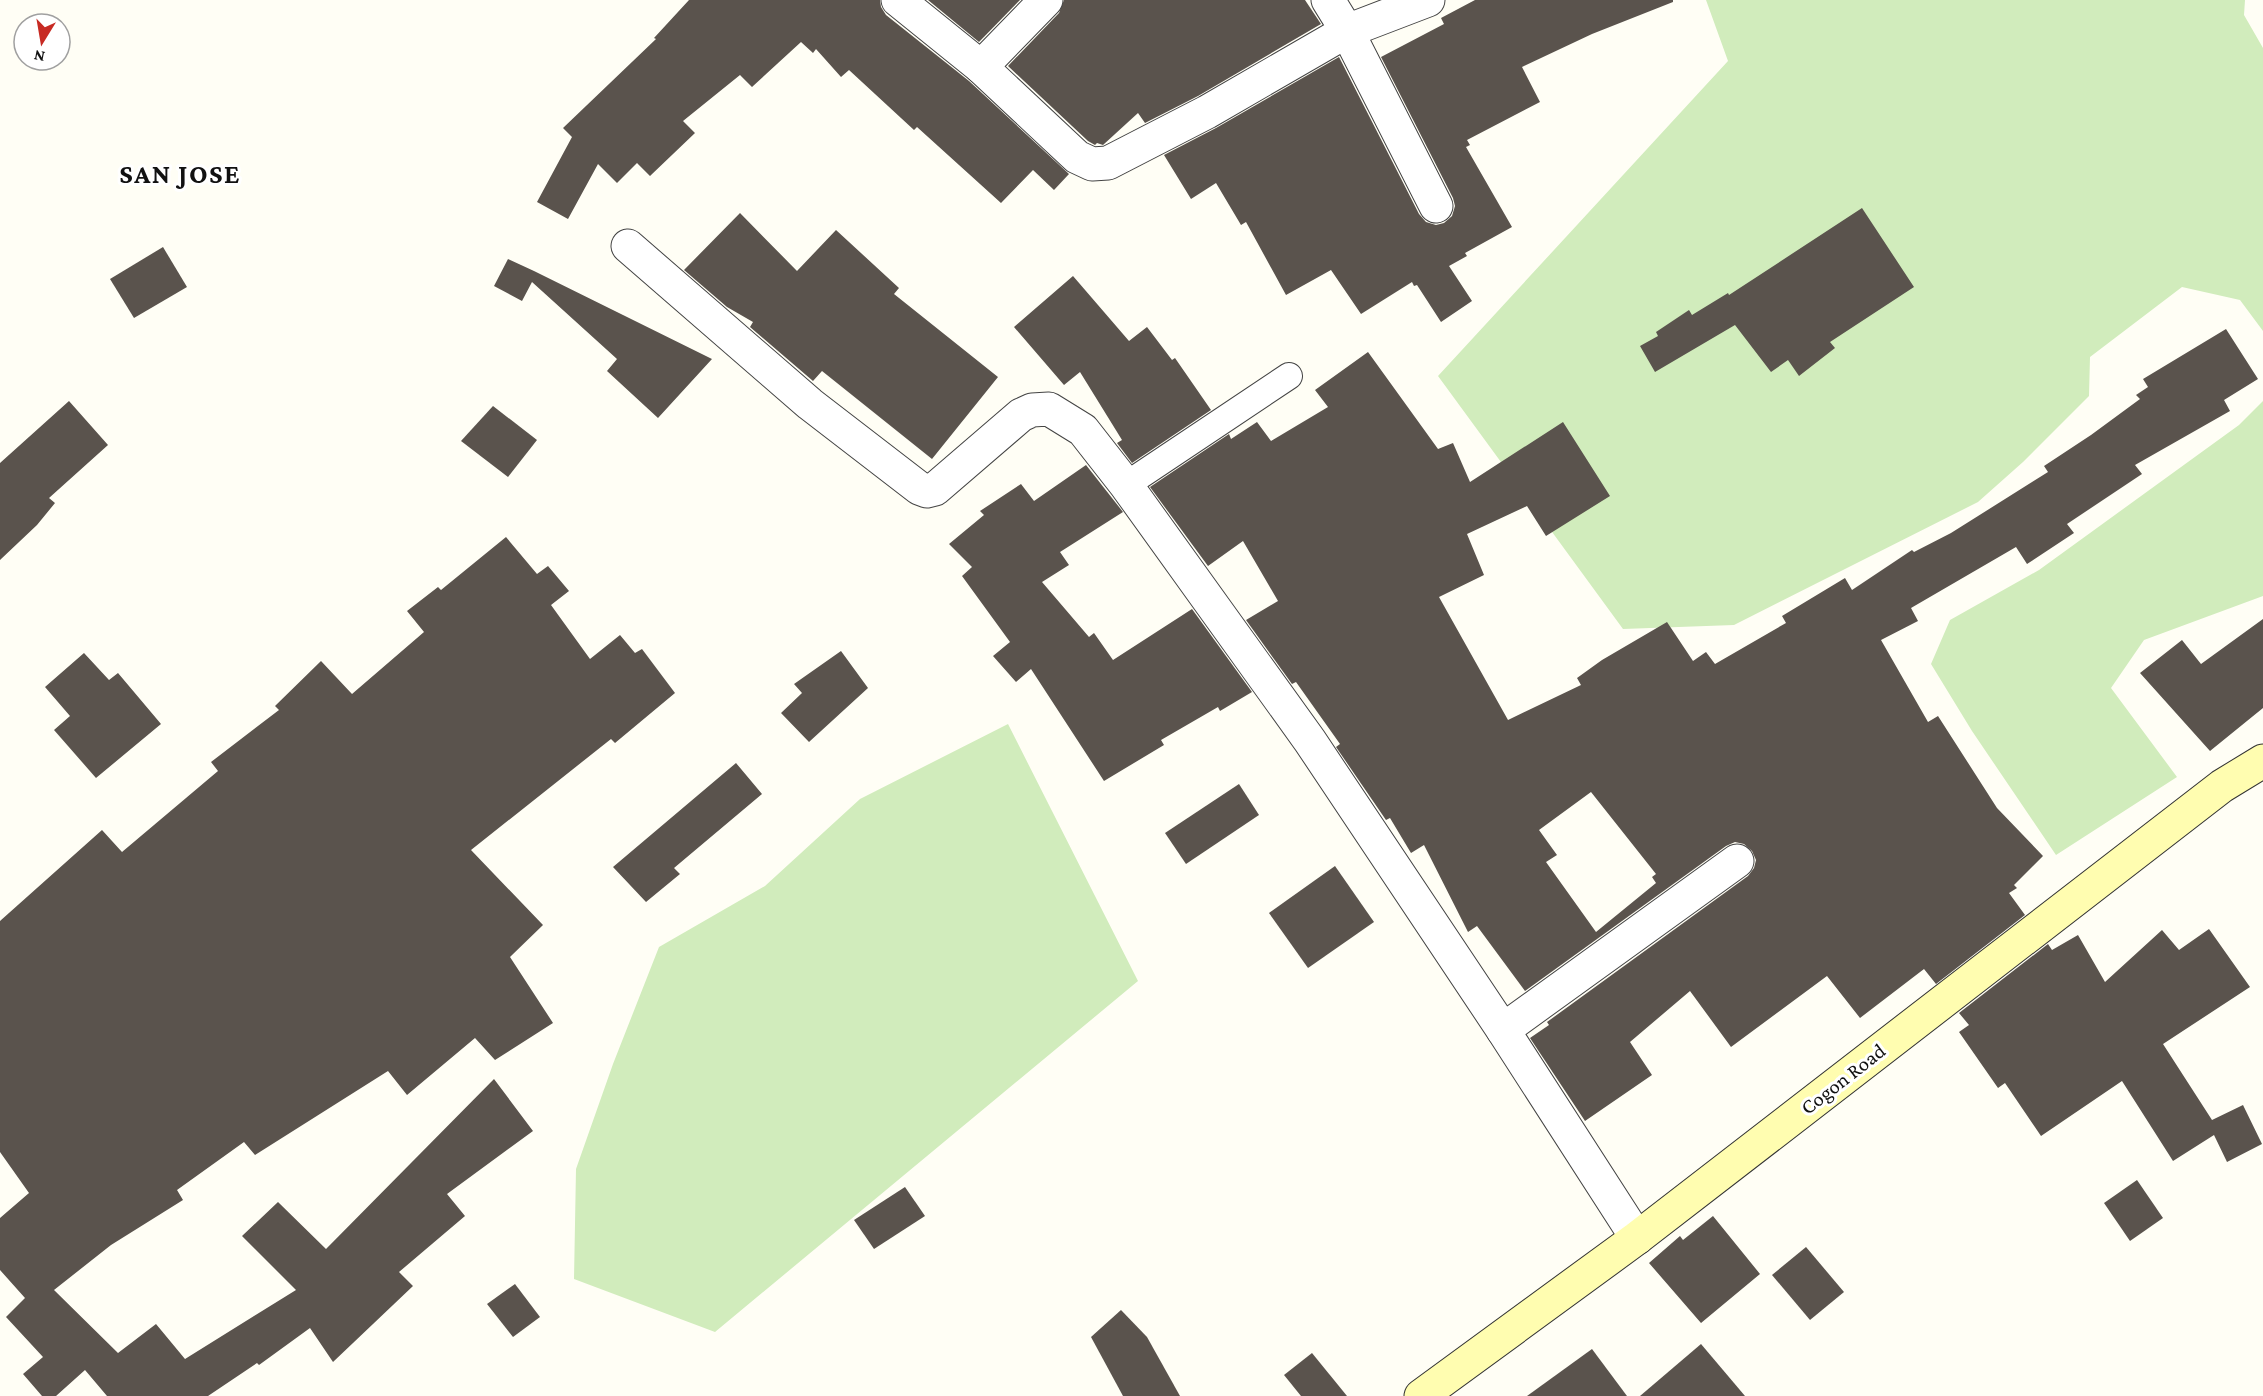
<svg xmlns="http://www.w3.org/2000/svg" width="2263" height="1396" viewBox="0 0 2263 1396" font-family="'Crimson Pro',serif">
<rect width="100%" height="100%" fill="#fffef5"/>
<g fill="#d1ecbc">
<polygon points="1706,0 2245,0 2244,15 2263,48 2263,331 2240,300 2182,287 2090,357 2089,396 2023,462 1978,502 1734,625 1623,629 1438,376 1728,61"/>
<polygon points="2263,401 2263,596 2144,640 2111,688 2177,777 2056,855 1972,731 1931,664 1950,620 2039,570 2239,425"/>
<polygon points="1008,724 1138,981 715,1332 574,1279 576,1169 613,1064 659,947 765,886 860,799"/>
</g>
<g fill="#5a534d" fill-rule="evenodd">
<polygon points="689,0 880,0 881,7 886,15 969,81 1069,174 1054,190 1033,170 1001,203 917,127 914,130 849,70 841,77 816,49 813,53 801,42 752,87 740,75 683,121 695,133 650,176 637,163 617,183 598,164 568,219 537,202 572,137 563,128 656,39 654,38"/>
<polygon points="928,0 1020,0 979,42"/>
<polygon points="1064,0 1305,0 1321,24 1198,96 1145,123 1138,113 1103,145 1097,143 1095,145 1088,141 1008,66 1059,13"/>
<polygon points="1475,0 1673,0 1673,2 1592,34 1522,67 1540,102 1467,140 1470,145 1466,147 1512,227 1465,253 1467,256 1449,266 1472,301 1441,322 1417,285 1414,286 1412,282 1361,314 1331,270 1286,295 1246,222 1241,225 1216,183 1191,199 1164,155 1216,128 1339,57 1419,214 1426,222 1436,225 1444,223 1452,216 1455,206 1453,198 1381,57 1444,24 1441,18"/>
<polygon points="1862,208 1914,287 1830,342 1835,348 1799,376 1788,360 1771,372 1735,325 1655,372 1640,346 1658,336 1656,332 1689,310 1692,315 1728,293 1729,295"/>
<polygon points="740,213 797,271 836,230 899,288 894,294 998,377 932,459 822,371 813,381 750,327 753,322 727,307 684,270"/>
<polygon points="163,247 187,287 134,318 110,279"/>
<polygon points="508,259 534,271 712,359 658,418 607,371 617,359 532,282 522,301 494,286"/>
<polygon points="1073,276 1129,341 1147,327 1172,360 1175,358 1211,410 1132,463 1117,443 1122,440 1080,372 1064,385 1014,327"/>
<path d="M2226,329L2258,379L2224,400L2230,411L2135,465L2142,474L2067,524L2074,533L2027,564L2016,547L1911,608L1918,621L1881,640L1928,722L1938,716L1997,808L2043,856L2014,885L2017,888L2009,893L2025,915L1936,984L1924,969L1860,1018L1827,976L1731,1047L1690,991L1630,1042L1652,1075L1585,1121L1530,1038L1549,1025L1547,1022L1748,876L1754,868L1756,860L1752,851L1744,844L1735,842L1726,846L1525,991L1477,926L1468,932L1424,845L1411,853L1390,818L1386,820L1336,747L1340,744L1296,682L1292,684L1246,620L1278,601L1243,541L1208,566L1150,487L1229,434L1231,439L1257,422L1271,441L1328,407L1315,390L1368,352L1438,449L1453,443L1470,482L1563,422L1610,496L1546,536L1527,506L1467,534L1484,575L1439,597L1508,720L1581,685L1577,678L1602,660L1667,622L1693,661L1706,652L1715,664L1786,623L1782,616L1845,578L1852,590L1912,550L1914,552L1951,533L2048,472L2044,466L2091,435L2140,399L2136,395L2148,387L2143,379ZM1591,792L1656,874L1652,877L1656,883L1596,932L1546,862L1557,855L1539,830Z"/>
<polygon points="69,401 108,445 49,498 55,503 37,525 0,560 0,463"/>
<polygon points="493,406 537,440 508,477 461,441"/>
<polygon points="1086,465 1123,512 1060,552 1069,565 1042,582 1089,637 1094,633 1113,660 1192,609 1252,692 1220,711 1218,707 1161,740 1164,745 1104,781 1031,669 1016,682 993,656 1010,642 962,576 972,567 949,544 984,515 980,511 1021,484 1034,501"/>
<polygon points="506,537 537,574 548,566 569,591 551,605 590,659 620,635 635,653 642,649 675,693 615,743 611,739 471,850 543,925 510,957 553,1023 495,1060 475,1038 407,1095 388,1071 255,1155 244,1142 177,1190 183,1200 111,1245 54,1290 118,1353 156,1324 185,1359 296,1290 242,1236 278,1202 326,1249 494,1079 533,1131 447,1194 465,1216 399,1272 413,1286 333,1362 310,1328 259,1365 257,1363 208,1396 107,1396 85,1370 56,1396 42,1396 23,1374 43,1357 6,1317 25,1298 0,1270 0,1218 29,1193 0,1152 0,921 102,830 122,852 218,771 211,762 279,710 275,706 321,661 352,694 424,632 407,611 438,587 441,590"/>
<polygon points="2263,619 2263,708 2210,751 2140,673 2182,640 2201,664"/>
<polygon points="841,651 868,688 809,742 781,713 802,693 794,684"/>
<polygon points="84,653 109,680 118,673 161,724 96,778 54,730 70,716 45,687"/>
<polygon points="736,763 762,794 674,868 680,874 646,902 613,867"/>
<polygon points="1239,784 1259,815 1186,864 1165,833"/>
<polygon points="1335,866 1374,922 1308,968 1269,913"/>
<polygon points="2209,929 2250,987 2163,1044 2212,1120 2243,1105 2262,1144 2227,1162 2214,1135 2173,1161 2122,1081 2041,1136 2005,1083 1998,1088 1959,1032 1969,1025 1959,1013 2048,944 2052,950 2078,935 2105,982 2162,930 2179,950"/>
<polygon points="2137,1180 2163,1218 2130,1241 2104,1203"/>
<polygon points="905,1187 925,1216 874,1249 854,1220"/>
<polygon points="1713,1216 1760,1274 1701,1323 1649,1263 1680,1236 1683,1240"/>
<polygon points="1806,1247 1844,1292 1810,1320 1772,1275"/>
<polygon points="515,1284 540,1317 513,1337 487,1304"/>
<polygon points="1121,1310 1147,1337 1180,1396 1123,1396 1091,1337"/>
<polygon points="1701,1344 1745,1396 1640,1396"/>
<polygon points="1592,1349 1627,1396 1527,1396"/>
<polygon points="1312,1353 1347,1396 1301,1396 1284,1375"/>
</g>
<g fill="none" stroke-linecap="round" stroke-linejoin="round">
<g stroke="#444" stroke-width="28">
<polyline id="lane" points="1126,485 1289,376"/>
</g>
<g stroke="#444" stroke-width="35">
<g id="street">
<polyline points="898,0 981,67 1077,157 1092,164 1108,163 1207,112 1347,31 1428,0"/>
<polyline points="1328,0 1347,31 1436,206"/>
<polyline points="981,67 1046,0"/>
<polyline points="628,246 810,404 919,488 927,491 935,489 1021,415 1032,410 1049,409 1083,430 1126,485 1310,741 1503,1030 1637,1238"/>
<polyline points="1503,1030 1737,861"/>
</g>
</g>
<g stroke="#333" stroke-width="35">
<polyline id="secondary" points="1421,1396 1637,1238 2222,786 2263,761"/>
</g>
<use href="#lane" stroke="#fff" stroke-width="26"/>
<use href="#street" stroke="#fff" stroke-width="33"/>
<use href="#secondary" stroke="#fffdb0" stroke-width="33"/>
</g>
<g text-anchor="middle" stroke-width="6" stroke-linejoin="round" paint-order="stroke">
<g font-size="21" fill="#111" stroke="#fff">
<text transform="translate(1843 1079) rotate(-38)" y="7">Cogon Road</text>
</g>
<g font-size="27" font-weight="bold" letter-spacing="1.5" fill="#111" stroke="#fff">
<text x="180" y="183">SAN JOSE</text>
</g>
</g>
<g transform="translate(42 42) rotate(191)"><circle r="28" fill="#ffffff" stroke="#a0a0a0" stroke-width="1.5"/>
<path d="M0-4.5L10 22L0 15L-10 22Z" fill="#c72a23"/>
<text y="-9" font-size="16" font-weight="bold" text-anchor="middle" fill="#111111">N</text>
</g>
</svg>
